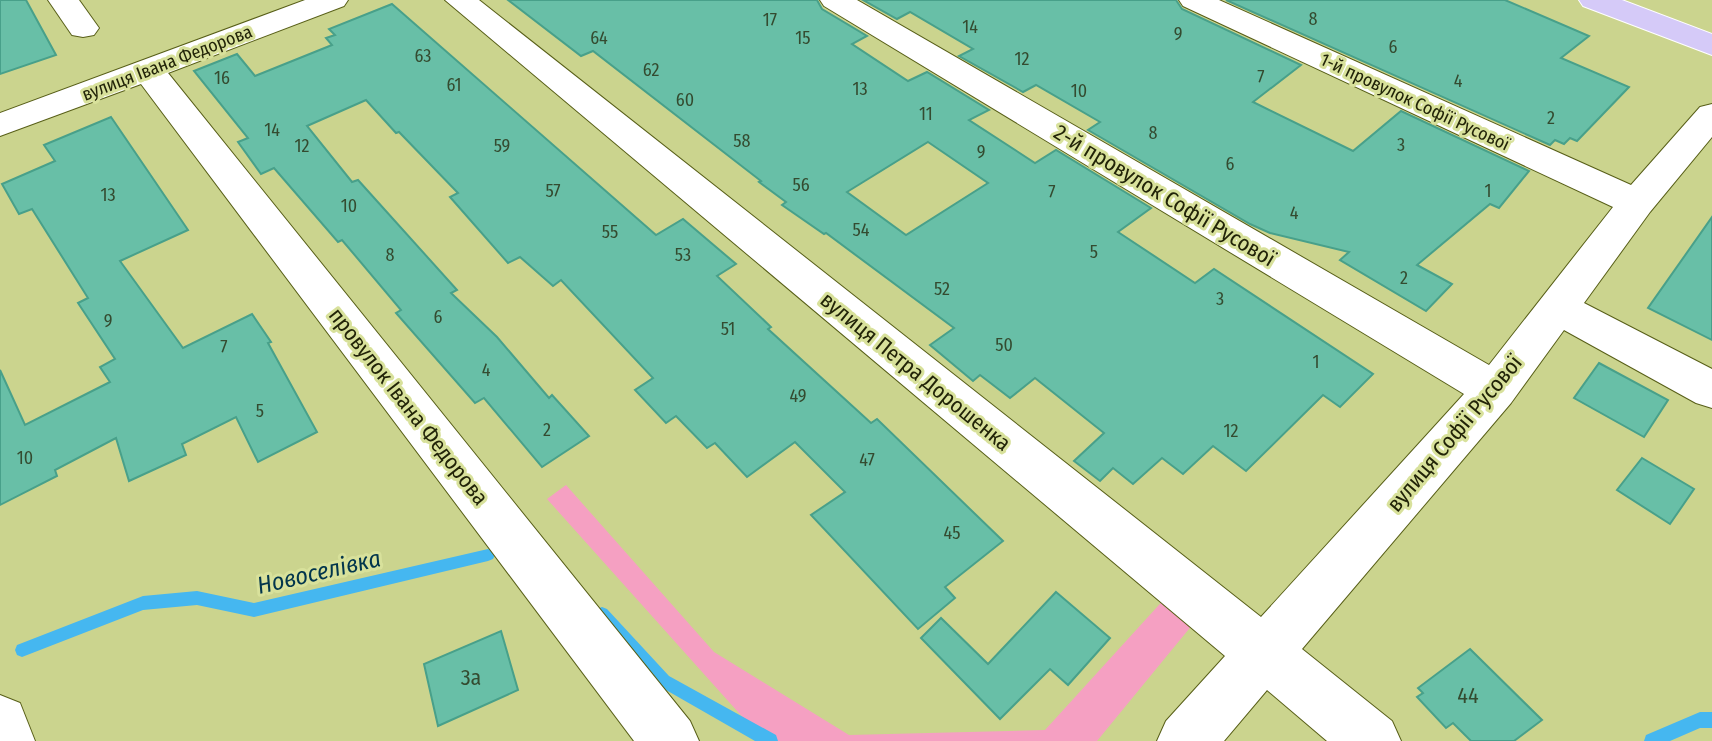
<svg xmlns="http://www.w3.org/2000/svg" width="1712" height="741" viewBox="0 0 1712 741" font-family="'Fira Sans Condensed',sans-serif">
<rect width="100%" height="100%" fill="#cbd48e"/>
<polygon fill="#f5a0c2" points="566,485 714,652 849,735 1045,730 1178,584 1207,607 1097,741 764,741 547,499"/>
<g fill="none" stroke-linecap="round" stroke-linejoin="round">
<g fill="#45b7f0" fill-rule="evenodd">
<polygon points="488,549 493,551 495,555 493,559 488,561 254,617 197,605 143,610 22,657 17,655 15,650 17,645 143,596 197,591 254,603"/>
<polygon points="602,607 607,609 669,676 776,735 778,741 755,741 659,686 597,619 595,614 597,609"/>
<polygon points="1700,712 1712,712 1712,728 1700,728 1670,741 1644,741 1646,735"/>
</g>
</g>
<g fill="#68bfa7" stroke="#48a08a" stroke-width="2" fill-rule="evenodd">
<polygon points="0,0 26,0 56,55 0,74"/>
<path d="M508,0H817L822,9L867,36L852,44L908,81L927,72L989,110L969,120L1035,163L1056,150L1151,208L1118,232L1195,283L1214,269L1373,374L1340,407L1323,395L1246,471L1213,446L1183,474L1162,458L1133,484L1113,468L1100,481L1074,461L1104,433L1035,378L1010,398L980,375L973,381L930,345L954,328L826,233L824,234L782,205L786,202L759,182L761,181L593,51L581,56ZM928,142L988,183L906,235L847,192Z"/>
<polygon points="863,0 1176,0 1182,9 1301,65 1253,102 1353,151 1401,111 1529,171 1499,208 1490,204 1417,265 1452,284 1426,311 1340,260 1349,252 1270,233 1250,224 1088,130 1100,122 1036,85 1023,92 959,56 973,49 910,12 897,19"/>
<polygon points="1226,0 1505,0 1589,36 1561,58 1629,87 1577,141 1570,138 1564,144 1555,140 1550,145"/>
<polygon points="392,4 656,235 683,219 736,264 717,276 771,327 768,329 871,423 877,419 1003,541 945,587 955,598 918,629 811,515 845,492 795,442 747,477 715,443 707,448 676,416 666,423 635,390 653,378 561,280 553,286 520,257 508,263 450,197 458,193 399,132 396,133 366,100 307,126 352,182 358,180 457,290 451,293 497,337 549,398 552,395 589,436 542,467 484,398 475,403 396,313 401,310 342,240 338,242 274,168 261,174 238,142 248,138 194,71 237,54 255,76 332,45 326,38 335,35 329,29"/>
<polygon points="111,117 188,230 120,261 183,348 252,314 271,342 268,343 317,432 258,462 236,417 182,444 186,455 129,481 116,438 55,470 57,476 0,505 0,370 25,425 110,382 100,367 115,359 78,303 88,298 32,209 19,214 2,184 55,161 44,145"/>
<polygon points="1712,217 1712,340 1648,308"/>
<polygon points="1599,363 1668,400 1644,437 1574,398"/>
<polygon points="1642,458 1694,489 1670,524 1617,490"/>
<polygon points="1056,592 1110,638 1068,685 1050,669 1000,719 921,638 941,618 988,664"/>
<polygon points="501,631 518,690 438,726 424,664"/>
<polygon points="1470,649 1542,720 1514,741 1471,741 1453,723 1446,728 1417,697 1423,693 1418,688"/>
</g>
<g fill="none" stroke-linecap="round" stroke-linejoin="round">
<g stroke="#585f18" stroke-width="2">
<g id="minor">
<polygon points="48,0 79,0 99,28 94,35 83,37 72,35"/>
<polygon points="305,0 348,0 344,6 168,73 690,721 699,741 634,741 141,84 0,136 0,113"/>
<polygon points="445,0 479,0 1261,617 1464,394 824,6 820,0 857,0 1489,365 1613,207 1183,6 1179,0 1219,0 1631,185 1700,107 1712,104 1712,137 1650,212 1584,303 1712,369 1712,408 1696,403 1564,330 1511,403 1302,649 1392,721 1401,741 1327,741 1267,690 1224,741 1157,741 1166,721 1225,656"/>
<polygon points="0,695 20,703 35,741 0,741"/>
</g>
</g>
<g stroke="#fff" stroke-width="2">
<polygon id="major" points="1579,0 1622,0 1712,34 1712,55 1583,6"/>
</g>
<use href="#minor" fill="#fff" fill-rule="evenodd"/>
<use href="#major" fill="#d5caf8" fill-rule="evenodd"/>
</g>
<g text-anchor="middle" stroke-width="6" stroke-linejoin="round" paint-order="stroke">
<g font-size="18" fill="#344b30">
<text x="1313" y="25">8</text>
<text x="770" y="26">17</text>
<text x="970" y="33">14</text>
<text x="1178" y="40">9</text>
<text x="599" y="44">64</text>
<text x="803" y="44">15</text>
<text x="1393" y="53">6</text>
<text x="423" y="62">63</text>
<text x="1022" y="65">12</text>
<text x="651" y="76">62</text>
<text x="1261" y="83">7</text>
<text x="222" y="84">16</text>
<text x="1458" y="87">4</text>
<text x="454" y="91">61</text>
<text x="860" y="95">13</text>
<text x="1079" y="97">10</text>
<text x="685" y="106">60</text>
<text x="926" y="120">11</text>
<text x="1551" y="124">2</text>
<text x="272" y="136">14</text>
<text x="1153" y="139">8</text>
<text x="742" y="147">58</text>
<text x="1401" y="151">3</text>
<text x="302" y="152">12</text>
<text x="502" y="152">59</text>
<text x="981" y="158">9</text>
<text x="1230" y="170">6</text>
<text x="801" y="191">56</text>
<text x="553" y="197">57</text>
<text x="1488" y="197">1</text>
<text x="1052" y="198">7</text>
<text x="108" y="201">13</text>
<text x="349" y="212">10</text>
<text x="1294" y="219">4</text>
<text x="861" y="236">54</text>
<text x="610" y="238">55</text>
<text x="1094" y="258">5</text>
<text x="390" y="261">8</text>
<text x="683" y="261">53</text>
<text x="1404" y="284">2</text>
<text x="942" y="295">52</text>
<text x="1220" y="305">3</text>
<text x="438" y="323">6</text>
<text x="108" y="327">9</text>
<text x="728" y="335">51</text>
<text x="1004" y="351">50</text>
<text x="224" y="353">7</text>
<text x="1316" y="368">1</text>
<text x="486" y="376">4</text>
<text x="798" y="402">49</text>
<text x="260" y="417">5</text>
<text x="547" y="436">2</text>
<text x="1231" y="437">12</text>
<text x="25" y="464">10</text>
<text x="867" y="466">47</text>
<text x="952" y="539">45</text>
</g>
<g font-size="18" fill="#222408" stroke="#d8e19b">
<text transform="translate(167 63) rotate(-21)" y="6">вулиця Івана Федорова</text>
<text transform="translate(1415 102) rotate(25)" y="6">1-й провулок Софії Русової</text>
</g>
<g font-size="22" fill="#222408" stroke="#d8e19b">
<text transform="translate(1165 195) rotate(31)" y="8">2-й провулок Софії Русової</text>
<text transform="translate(916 371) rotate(39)" y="8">вулиця Петра Дорошенка</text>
<text transform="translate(409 406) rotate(52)" y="8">провулок Івана Федорова</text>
<text transform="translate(1454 433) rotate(-50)" y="8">вулиця Софії Русової</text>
</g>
<g font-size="22" fill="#344b30">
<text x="471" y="685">3а</text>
<text x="1468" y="703">44</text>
</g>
<g font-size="24" font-style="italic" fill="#02354c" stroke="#d8e19b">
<text transform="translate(319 572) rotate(-13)" y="8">Новоселівка</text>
</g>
</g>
</svg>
